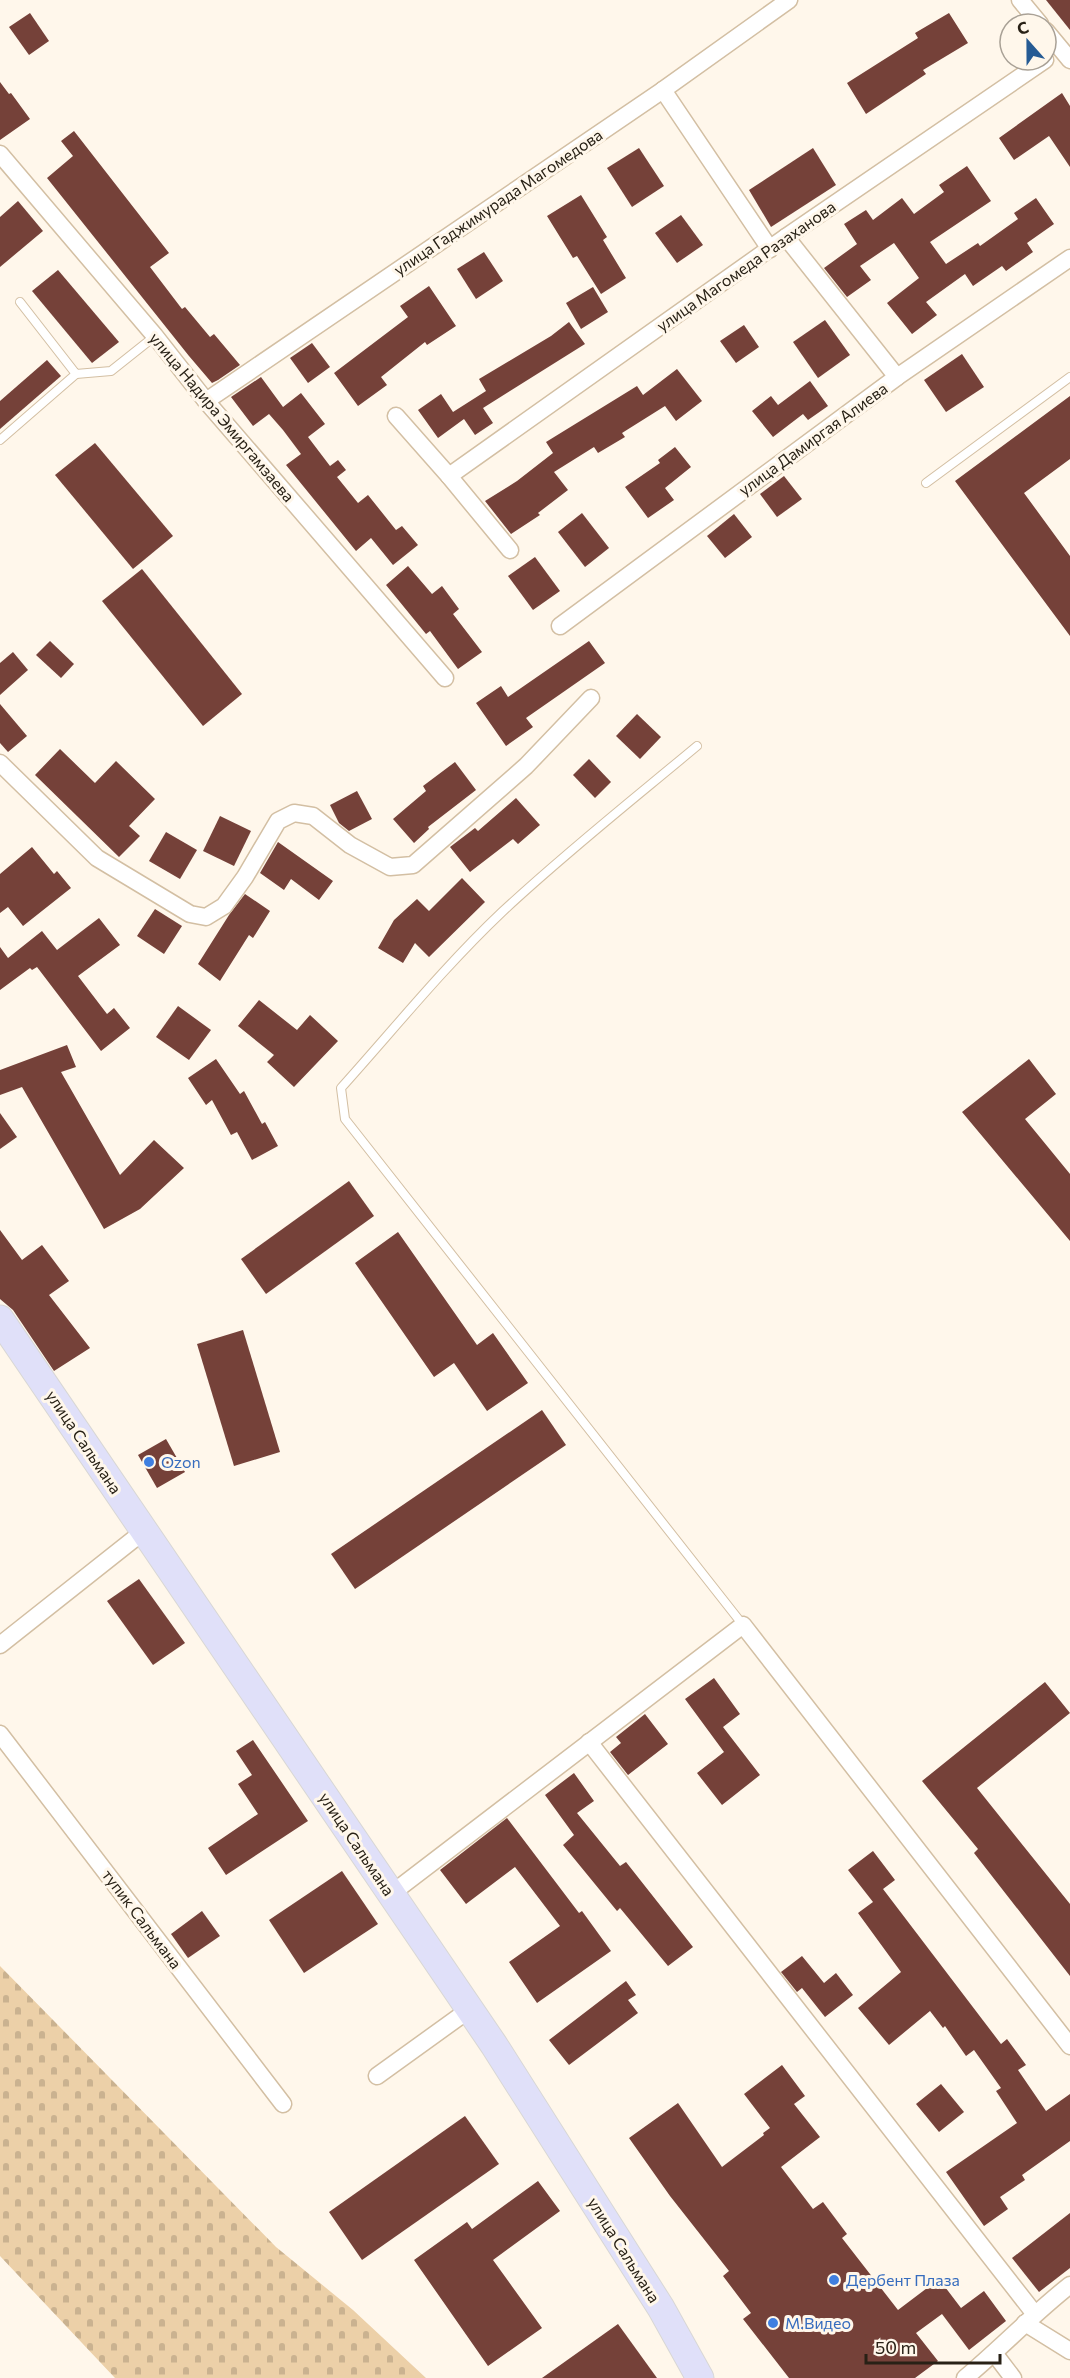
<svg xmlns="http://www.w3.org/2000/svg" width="1070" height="2378" viewBox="0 0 1070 2378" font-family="Commissioner,sans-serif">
<defs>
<pattern id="cemetery-stones" width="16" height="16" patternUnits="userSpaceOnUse" patternTransform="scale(1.5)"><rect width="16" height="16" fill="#ecd0a8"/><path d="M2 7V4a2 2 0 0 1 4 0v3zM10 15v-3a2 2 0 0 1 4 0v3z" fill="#cab290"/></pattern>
</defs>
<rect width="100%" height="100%" fill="#fff7eb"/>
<polygon fill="url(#cemetery-stones)" points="0,1966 276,2247 353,2310 426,2378 115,2378 0,2256"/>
<g fill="#754139">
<polygon points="1046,0 1070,0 1070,30"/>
<polygon points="30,13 49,41 29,55 9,27"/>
<polygon points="949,13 968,43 923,70 926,74 866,114 847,83 918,38 915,33"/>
<polygon points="0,82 9,94 11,93 30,119 0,140"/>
<polygon points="1062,93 1070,106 1070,167 1049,136 1014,160 999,138"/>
<polygon points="74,131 169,253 150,267 182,309 185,307 210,337 214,334 240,365 218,380 212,383 189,356 47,178 73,156 61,141"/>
<polygon points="639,148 664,186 632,207 607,168"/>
<polygon points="813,148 836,185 771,227 749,190"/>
<polygon points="967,166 991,201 930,242 946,264 978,243 980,246 1018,219 1014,213 1036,198 1054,224 1027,243 1033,252 1006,271 1002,266 973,286 965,274 926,302 937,315 912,334 887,303 919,278 894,243 860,266 871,280 847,297 824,268 857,244 844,224 866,210 873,220 902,198 914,214 944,192 939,185"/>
<polygon points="581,195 607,237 603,240 626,278 601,294 577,256 573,258 547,216"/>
<polygon points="18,201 43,231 0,267 0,217"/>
<polygon points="681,215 703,245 677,263 655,233"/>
<polygon points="484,252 503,281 476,299 457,269"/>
<polygon points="58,270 119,342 92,363 32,291"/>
<polygon points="429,286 456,326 427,345 425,342 381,377 387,385 358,406 334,373 408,317 400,306"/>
<polygon points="593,287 608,312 581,329 566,303"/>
<polygon points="825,320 850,355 818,378 793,342"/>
<polygon points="569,322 585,344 483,408 493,423 475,435 464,419 438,438 418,410 441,394 453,412 486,391 479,379 551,336"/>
<polygon points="744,325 759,347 736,363 720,341"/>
<polygon points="312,343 330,367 308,383 290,358"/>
<polygon points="962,354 984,387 946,412 924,380"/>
<polygon points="47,360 61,376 0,429 0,401"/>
<polygon points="677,369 702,401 676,421 665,406 622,433 625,437 598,453 594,447 554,472 568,490 538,513 540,515 511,534 485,501 517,481 553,453 546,442 637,386 643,395"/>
<polygon points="261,377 283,407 301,393 325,424 308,437 330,466 338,460 346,470 337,477 358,503 368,495 396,530 402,526 418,545 393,565 371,538 356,551 286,465 301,454 283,430 269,414 253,426 231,397"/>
<polygon points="810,381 828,406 808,420 803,414 773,437 752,411 771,396 778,405"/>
<polygon points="1070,396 1070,459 1024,493 1070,556 1070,636 955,481"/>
<polygon points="95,443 173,536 133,569 55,475"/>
<polygon points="675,447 691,467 665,488 674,500 648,518 625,487 660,463 658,460"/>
<polygon points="784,476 802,499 777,517 760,494"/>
<polygon points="582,513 609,548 585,567 558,532"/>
<polygon points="734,514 752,537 725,558 707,536"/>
<polygon points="535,557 560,591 533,610 508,576"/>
<polygon points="408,566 432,594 442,586 459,609 453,614 482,652 458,669 430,631 426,634 386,585"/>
<polygon points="142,569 242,694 203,726 102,601"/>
<polygon points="50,641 74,664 61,678 36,655"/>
<polygon points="589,641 605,663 526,718 533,727 506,746 476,703 501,686 508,697"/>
<polygon points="13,652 28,670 0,695 0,663"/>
<polygon points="0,704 27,736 8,752 0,743"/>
<polygon points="637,714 661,737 640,759 616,736"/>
<polygon points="60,749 95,783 116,761 155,799 129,826 140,836 119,857 35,775"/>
<polygon points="589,759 611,782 595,798 573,775"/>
<polygon points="455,762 476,790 428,827 429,829 414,843 393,819 426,791 423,786"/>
<polygon points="357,791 372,819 349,831 339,823 330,805"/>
<polygon points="516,798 540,825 518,844 513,839 470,872 450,847 475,828 478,831"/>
<polygon points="220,816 251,831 234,866 203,851"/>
<polygon points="166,832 197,850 180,879 149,861"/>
<polygon points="278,842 333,881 319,900 291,879 284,890 260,873"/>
<polygon points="32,847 54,874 57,871 71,888 23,926 8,907 0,913 0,874"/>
<polygon points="462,878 485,902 429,957 415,943 403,963 378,948 394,920 417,899 429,911"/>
<polygon points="245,894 270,911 253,938 249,935 220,981 198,964 229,915"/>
<polygon points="155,909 182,926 164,954 137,936"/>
<polygon points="99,918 120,945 78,976 107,1014 114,1008 130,1028 101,1051 37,967 32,970 30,968 0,990 0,947 8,958 42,931 57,950"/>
<polygon points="259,1000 297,1030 310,1015 338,1041 294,1087 267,1062 274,1055 238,1026"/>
<polygon points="178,1006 211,1030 189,1060 156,1037"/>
<polygon points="67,1045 76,1067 61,1072 120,1175 154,1140 184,1168 140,1209 104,1229 22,1087 0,1095 0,1070"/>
<polygon points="216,1059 240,1094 244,1091 262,1124 265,1122 278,1146 252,1160 237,1132 231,1135 212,1100 206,1105 188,1078"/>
<polygon points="1029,1059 1056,1094 1025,1119 1070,1174 1070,1241 962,1112"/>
<polygon points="0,1113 17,1137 0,1149"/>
<polygon points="349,1181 374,1216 266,1294 241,1259"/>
<polygon points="0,1230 22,1260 42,1245 69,1281 49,1295 90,1348 54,1371 13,1310 0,1299"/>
<polygon points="398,1232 477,1345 493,1333 528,1383 487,1411 454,1363 434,1377 355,1263"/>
<polygon points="243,1330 280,1452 234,1466 197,1344"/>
<polygon points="542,1410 566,1445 355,1589 331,1554"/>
<polygon points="166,1439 185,1472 157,1488 138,1455"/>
<polygon points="139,1579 185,1643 153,1665 107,1601"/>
<polygon points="714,1678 740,1714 723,1727 760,1775 722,1805 697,1773 724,1752 685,1699"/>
<polygon points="1045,1682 1070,1713 977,1788 1070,1904 1070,1976 974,1853 978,1849 922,1781"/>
<polygon points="645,1714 668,1744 628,1775 610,1752 621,1743 616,1737"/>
<polygon points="253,1740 308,1821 226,1875 208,1848 258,1814 238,1784 252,1775 236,1751"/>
<polygon points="574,1773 594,1801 577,1813 620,1866 626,1862 693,1947 668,1966 620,1908 617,1911 563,1845 574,1835 545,1795"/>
<polygon points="507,1818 579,1913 582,1911 611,1951 537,2003 509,1962 560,1926 515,1867 466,1904 440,1870"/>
<polygon points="873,1851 895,1880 883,1889 1001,2044 1007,2039 1026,2065 1018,2070 1046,2111 1070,2094 1070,2141 1022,2175 1025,2180 1000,2197 1008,2209 984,2226 946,2172 1017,2123 996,2091 1001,2088 974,2050 966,2056 945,2026 943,2028 930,2011 889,2045 858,2008 901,1972 858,1913 873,1902 848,1870"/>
<polygon points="342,1871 378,1924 304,1973 269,1920"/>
<polygon points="202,1911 220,1936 188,1958 171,1934"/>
<polygon points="802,1956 824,1983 836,1973 853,1995 825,2017 802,1988 797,1992 781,1972"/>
<polygon points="626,1981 636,1995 628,2000 638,2013 569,2065 549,2040"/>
<polygon points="782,2065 805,2096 794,2104 820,2137 781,2167 813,2209 823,2202 847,2234 842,2238 898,2310 939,2279 961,2308 984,2291 1006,2321 969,2350 942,2314 916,2333 938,2361 915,2378 789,2378 743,2319 751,2313 723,2276 729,2271 670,2196 629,2138 678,2103 722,2167 764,2135 763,2133 770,2128 744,2094"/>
<polygon points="941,2084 964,2112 939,2132 916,2104"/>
<polygon points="465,2116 499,2164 362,2260 329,2212"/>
<polygon points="538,2181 560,2211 493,2260 542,2328 488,2366 414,2260 467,2222 472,2229"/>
<polygon points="1070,2213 1070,2268 1039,2292 1012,2258"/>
<polygon points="618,2324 657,2378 542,2378"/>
</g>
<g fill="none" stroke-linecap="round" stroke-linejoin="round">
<g stroke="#d3bfa3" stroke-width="10">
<g id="lane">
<polyline points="20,302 76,374 111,371 155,336"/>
<polyline points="0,440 76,374"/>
<polyline points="926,483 1070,377"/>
<path d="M697,746C631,801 564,854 502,912C444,967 394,1029 341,1088L345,1119L743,1625"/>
</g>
</g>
<g stroke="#d3bfa3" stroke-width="19">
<g id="street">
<polyline points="1020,0 1040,24"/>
<polyline points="1046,31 1070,60"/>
<polyline points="663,90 770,249"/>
<polyline points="0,154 155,336 206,401 445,678"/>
<polyline points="786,237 897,377"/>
<polyline points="206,401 663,90 789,0"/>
<polyline points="396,416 449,476 510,550"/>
<polyline points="449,476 786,237 1045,60"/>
<polyline points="560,626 897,377 1070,258"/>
<polyline points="0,763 97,858 190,914 206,917 224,906 245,877 278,821 294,813 313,816 350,845 390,867 413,865 526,766 591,698"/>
<polyline points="0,1645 144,1531"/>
<polyline points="0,1734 283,2104"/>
<polyline points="589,1742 1034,2313"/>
<polyline points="391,1894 743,1625 1070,2046"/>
<polyline points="377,2076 470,2009"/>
<polyline points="1025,2323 1070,2351"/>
<polyline points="994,2353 1013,2378"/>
<path d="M965,2378C1001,2348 1033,2314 1070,2285"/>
</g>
</g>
<g stroke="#d8d7d5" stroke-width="29">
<polyline id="primary" points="0,1319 494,2045 661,2308 700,2378"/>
</g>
<use href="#lane" stroke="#fff" stroke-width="8"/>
<use href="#street" stroke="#fff" stroke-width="16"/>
<use href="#primary" stroke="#e0e0f9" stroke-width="27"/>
</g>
<g fill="#3f7fe0" stroke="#fff7eb" stroke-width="2">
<circle cx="149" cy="1462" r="6"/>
<circle cx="834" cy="2280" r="6"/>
<circle cx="773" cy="2323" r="6"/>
</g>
<g text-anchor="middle" stroke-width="6" stroke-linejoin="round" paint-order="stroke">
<g font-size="16" fill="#282116" stroke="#fff7eb">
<text transform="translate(498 202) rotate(-34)" y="6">улица Гаджимурада Магомедова</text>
<text transform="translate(746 266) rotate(-35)" y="6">улица Магомеда Разаханова</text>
<text transform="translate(222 417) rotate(50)" y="6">улица Надира Эмиргамзаева</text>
<text transform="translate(813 439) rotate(-36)" y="6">улица Дамиргая Алиева</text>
<text transform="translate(84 1442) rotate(56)" y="6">улица Сальмана</text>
<text transform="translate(357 1844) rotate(56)" y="6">улица Сальмана</text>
<text transform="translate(142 1919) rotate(53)" y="6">тупик Сальмана</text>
<text transform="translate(624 2250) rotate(58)" y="6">улица Сальмана</text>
</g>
<g font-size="16" fill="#366cbe" stroke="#fff7eb" text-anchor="start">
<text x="161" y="1468">Ozon</text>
<text x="846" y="2286">Дербент Плаза</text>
<text x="785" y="2329">M.Видео</text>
</g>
</g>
<g transform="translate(1028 42) rotate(339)"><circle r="28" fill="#fff7eb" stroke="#a9a196" stroke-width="1.5"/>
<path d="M0-4.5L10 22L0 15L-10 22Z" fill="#265b94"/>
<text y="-9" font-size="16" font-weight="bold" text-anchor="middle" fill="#282116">С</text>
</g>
<path d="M866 2354v9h134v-9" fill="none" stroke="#282116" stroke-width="3"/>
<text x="875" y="2354" font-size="18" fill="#282116" stroke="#fff7eb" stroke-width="4.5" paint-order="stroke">50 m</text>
</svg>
